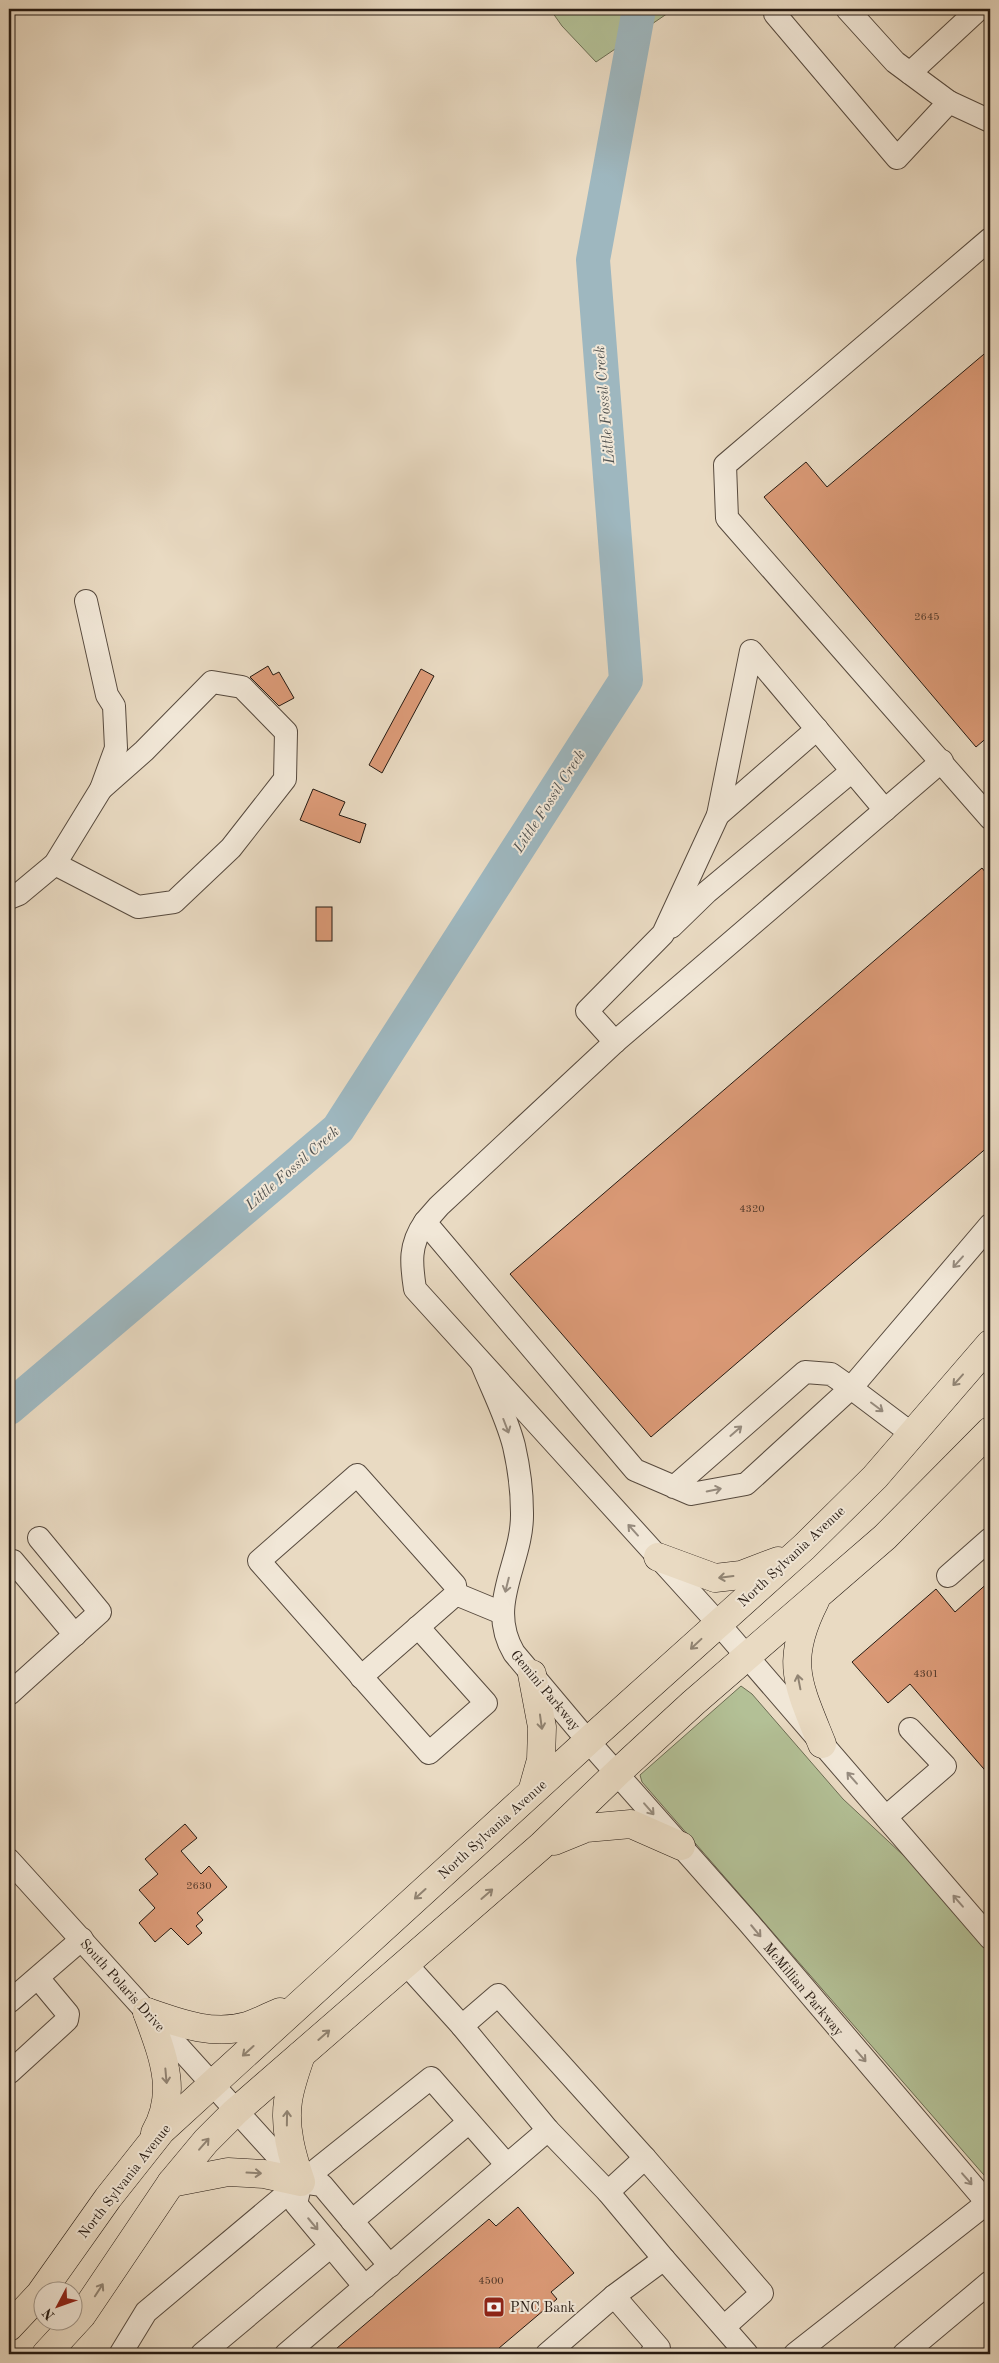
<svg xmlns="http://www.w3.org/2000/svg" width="999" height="2363" viewBox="0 0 999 2363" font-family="'Old Standard TT',serif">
<rect width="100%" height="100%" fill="#e9dac2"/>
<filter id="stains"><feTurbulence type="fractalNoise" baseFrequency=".004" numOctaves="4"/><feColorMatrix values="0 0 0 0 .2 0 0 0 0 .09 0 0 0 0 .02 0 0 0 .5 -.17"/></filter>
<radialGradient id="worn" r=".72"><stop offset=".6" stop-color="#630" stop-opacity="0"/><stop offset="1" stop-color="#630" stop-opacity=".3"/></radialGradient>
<g fill="#b3c096" stroke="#6c6d54">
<polygon points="550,9 674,9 596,62 562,26"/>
<polygon points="741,1686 752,1694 843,1799 933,1883 990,1950 990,2182 642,1782 640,1775"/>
</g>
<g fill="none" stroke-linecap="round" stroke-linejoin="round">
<polyline stroke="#9eb7bf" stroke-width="34" points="9,1408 338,1129 626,680 593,260 639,9"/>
</g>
<g fill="#db9a77" stroke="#261a12">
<polygon points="990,349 990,735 976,747 764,497 806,462 827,487"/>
<polygon points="268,666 273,675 279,672 294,698 279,706 250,677"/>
<polygon points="421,669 434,676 382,773 369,765"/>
<polygon points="313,789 345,802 339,815 366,824 360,843 300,820"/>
<polygon points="982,868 990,878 990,1145 651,1437 510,1274"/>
<rect x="316" y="907" width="16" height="34"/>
<polygon points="990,1581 990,1776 910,1684 888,1703 852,1662 936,1589 955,1612"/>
<polygon points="185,1824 197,1838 181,1851 201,1874 209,1866 227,1887 197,1913 203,1920 196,1926 202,1933 188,1945 171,1928 155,1942 139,1923 155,1908 139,1890 158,1874 145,1859"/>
<polygon points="518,2207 574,2273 551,2292 557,2299 492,2354 330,2354 489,2219 496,2226"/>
</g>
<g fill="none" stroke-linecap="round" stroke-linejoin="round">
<g stroke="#574a3e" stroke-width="24">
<g id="minor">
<polyline points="775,9 775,14 897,158 949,102 990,121"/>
<polyline points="847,9 895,62 949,102"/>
<polyline points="910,73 979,9"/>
<polyline points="990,239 725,465 727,518 990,818"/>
<polyline points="718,815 817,729"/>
<polyline points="55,864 138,907 174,902 231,848 285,779 286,732 242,687 212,682 144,751 101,789"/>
<polyline points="9,898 19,894 55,864 101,789 116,748 114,706 107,695 86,601"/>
<polyline points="671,927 707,892 852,771"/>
<polyline points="615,1042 587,1011 663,934 718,815 751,651 885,810"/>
<path d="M425,1222C409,1245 411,1263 415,1289L718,1623L990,1938"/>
<path d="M482,1364C493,1391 507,1418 514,1446C519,1468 522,1491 522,1513C523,1563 485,1604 514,1653L588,1741L749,1923L990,2206"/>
<polyline points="912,1434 851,1388 990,1225"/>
<polyline points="674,1487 805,1372 831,1374 851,1388 746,1484 691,1494 635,1470 425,1222 439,1206 615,1042 942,761"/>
<polyline points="13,1561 75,1635"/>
<polyline points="948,1576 990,1539"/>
<polyline points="418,1627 486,1703 429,1753 259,1561 357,1475 455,1585 456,1594"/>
<polyline points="361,1677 456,1594 502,1613"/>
<polyline points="9,1694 100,1612 39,1538"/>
<polyline points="886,1817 945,1766 910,1729"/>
<polyline points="9,1860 301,2182 322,2185 390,2266"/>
<polyline points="406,1964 462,2026"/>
<polyline points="9,2002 82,1939"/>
<polyline points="9,2073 67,2020 68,2014 38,1978"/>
<polyline points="645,2158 498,1995 462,2026 548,2130 608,2192 664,2259"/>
<polyline points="301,2182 296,2204 365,2287"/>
<polyline points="608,2192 645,2158 762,2293 724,2327"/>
<polyline points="352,2221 469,2122"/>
<polyline points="614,2296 664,2259 747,2354"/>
<polyline points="123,2354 121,2353 146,2312 301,2182 431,2078 507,2165"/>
<polyline points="202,2354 331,2246"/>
<polyline points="286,2354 548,2130"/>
<polyline points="547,2354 614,2296 659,2348 651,2354"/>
<polyline points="795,2354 987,2203"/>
<polyline points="904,2354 990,2282"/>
</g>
</g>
<g stroke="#261a12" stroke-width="29">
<g id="major">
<polyline points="658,1557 715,1578 741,1575 778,1561"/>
<path d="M815,1601C784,1662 798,1684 822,1744"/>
<polyline points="532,1674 542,1727 541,1760 532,1792"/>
<polyline points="554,1841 586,1828 631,1824 681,1846"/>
<path d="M147,2012C179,2023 213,2036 247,2026C259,2022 270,2016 280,2012"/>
<path d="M147,2012C162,2054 179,2091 155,2133"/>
<path d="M171,2183L228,2172L264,2174L301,2182C292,2156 284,2128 288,2101C290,2086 296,2070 301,2055"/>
<polyline points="9,2327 40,2294 108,2198 161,2131 588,1741 804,1547 875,1477 990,1344"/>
<polyline points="46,2354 82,2315 171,2183 206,2141 235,2112 541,1846 617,1773 693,1703 885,1537 990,1431"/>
</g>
</g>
<use href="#minor" stroke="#f1e7d7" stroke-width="22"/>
<use href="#major" stroke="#e9dac2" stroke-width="28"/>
</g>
<defs><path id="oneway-shaft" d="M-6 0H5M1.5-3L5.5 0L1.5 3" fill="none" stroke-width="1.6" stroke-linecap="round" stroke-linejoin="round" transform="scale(1.25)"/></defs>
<g stroke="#968b7e">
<use href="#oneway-shaft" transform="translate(958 1262) rotate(132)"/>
<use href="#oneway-shaft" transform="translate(877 1407) rotate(37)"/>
<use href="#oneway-shaft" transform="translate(506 1426) rotate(69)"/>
<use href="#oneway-shaft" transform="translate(736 1431) rotate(-41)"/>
<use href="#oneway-shaft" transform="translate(714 1490) rotate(-11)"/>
<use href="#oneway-shaft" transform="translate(633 1530) rotate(-132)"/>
<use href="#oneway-shaft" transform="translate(507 1585) rotate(104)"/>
<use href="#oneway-shaft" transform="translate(852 1778) rotate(-131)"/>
<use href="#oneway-shaft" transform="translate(649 1809) rotate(49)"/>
<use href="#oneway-shaft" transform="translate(958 1901) rotate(-131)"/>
<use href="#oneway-shaft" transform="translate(756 1931) rotate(50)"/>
<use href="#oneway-shaft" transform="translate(861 2056) rotate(49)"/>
<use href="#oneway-shaft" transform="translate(967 2179) rotate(49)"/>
<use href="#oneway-shaft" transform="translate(313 2224) rotate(50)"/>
</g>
<g stroke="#918473">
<use href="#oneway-shaft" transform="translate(958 1380) rotate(132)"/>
<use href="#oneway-shaft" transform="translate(726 1577) rotate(173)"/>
<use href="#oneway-shaft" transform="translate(696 1644) rotate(137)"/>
<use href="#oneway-shaft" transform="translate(799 1682) rotate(-101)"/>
<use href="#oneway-shaft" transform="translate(541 1722) rotate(82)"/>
<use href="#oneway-shaft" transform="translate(420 1894) rotate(138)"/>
<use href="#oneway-shaft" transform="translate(487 1894) rotate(-41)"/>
<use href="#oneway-shaft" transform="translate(324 2035) rotate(-41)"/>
<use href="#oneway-shaft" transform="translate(248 2051) rotate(138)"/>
<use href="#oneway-shaft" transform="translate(166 2076) rotate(85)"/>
<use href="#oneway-shaft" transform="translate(287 2118) rotate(-89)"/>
<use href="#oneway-shaft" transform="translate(204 2144) rotate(-49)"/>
<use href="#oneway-shaft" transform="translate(254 2173) rotate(3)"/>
<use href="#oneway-shaft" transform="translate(99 2290) rotate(-57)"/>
</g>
<defs>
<g id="bank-square" transform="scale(1.125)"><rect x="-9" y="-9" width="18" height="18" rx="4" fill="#8f2418" stroke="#f1e7d7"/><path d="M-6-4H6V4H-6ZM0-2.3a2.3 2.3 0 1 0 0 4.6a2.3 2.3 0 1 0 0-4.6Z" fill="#fff"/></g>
</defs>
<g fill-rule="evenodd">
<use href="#bank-square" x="494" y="2307"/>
</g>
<g text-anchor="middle" stroke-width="4" stroke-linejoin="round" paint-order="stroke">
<g font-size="11" fill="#533a2b">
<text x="927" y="620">2645</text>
<text x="752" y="1212">4320</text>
<text x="926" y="1677">4301</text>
<text x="199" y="1889">2630</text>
<text x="491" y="2284">4500</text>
</g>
<g font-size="14" fill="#261a12" stroke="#f1e7d7">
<text transform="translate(791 1556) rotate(-43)" y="5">North Sylvania Avenue</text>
<text transform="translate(546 1690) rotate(50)" y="5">Gemini Parkway</text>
<text transform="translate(492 1829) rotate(-42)" y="5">North Sylvania Avenue</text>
<text transform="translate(123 1985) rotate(48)" y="5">South Polaris Drive</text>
<text transform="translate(804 1989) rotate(50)" y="5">McMillian Parkway</text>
<text transform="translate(124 2181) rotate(-52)" y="5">North Sylvania Avenue</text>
</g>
<g font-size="14" fill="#261a12" stroke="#f1e7d7" text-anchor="start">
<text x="510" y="2312">PNC Bank</text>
</g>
<g font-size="15" font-style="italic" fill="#50514f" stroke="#f1e7d7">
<text transform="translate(604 405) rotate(-95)" y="5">Little Fossil Creek</text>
<text transform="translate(549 801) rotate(-57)" y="5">Little Fossil Creek</text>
<text transform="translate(292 1168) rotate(-41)" y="5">Little Fossil Creek</text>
</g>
</g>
<rect width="999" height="2363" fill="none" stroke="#e9dac2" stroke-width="30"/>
<rect x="10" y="10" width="979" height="2343" fill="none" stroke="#261a12" stroke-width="2.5"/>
<rect x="15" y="15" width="969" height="2333" fill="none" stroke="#261a12"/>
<g transform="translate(58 2306) rotate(229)"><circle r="24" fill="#f1e7d7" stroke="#a09588"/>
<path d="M0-4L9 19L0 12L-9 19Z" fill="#8f2418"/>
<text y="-8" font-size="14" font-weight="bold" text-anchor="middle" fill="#261a12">N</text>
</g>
<rect width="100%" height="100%" filter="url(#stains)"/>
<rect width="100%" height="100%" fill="url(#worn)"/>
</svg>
